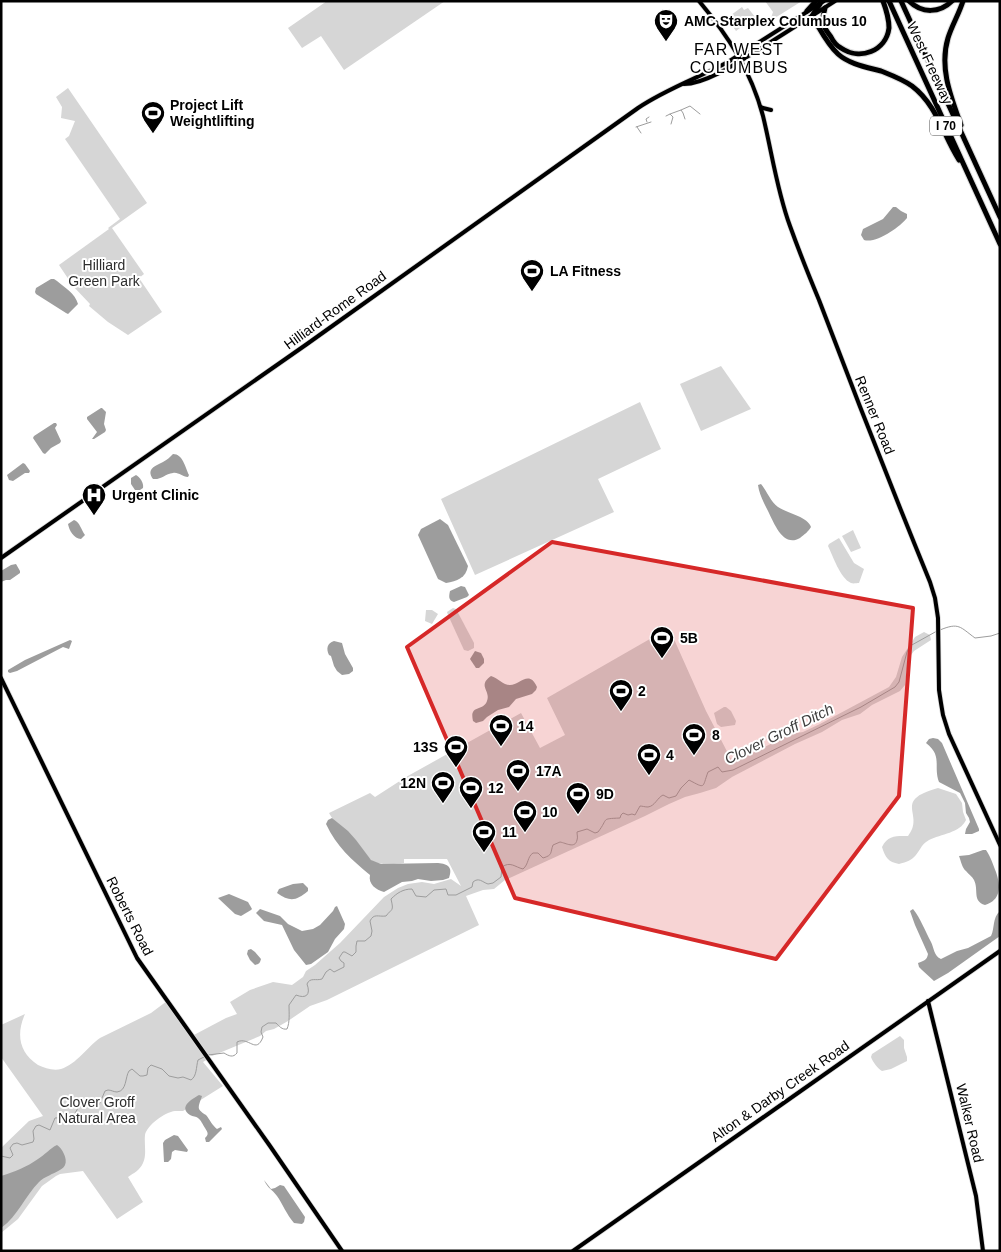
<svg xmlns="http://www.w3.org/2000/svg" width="1001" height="1252" viewBox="0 0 1001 1252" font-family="Helvetica,sans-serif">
<rect width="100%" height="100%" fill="#fff"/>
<g fill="#d6d6d6">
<polygon points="327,1 445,1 344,70 321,36 302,48 288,28"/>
<polygon points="765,1 802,1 770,21 773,12"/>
<polygon points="742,7 744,10 748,8 755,17 736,31 727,18"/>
<polygon points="68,88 147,203 112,228 144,274 139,278 162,312 128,335 108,322 89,306 90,304 73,286 59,265 109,229 108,228 120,219 65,139 69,136 75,121 61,118 62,107 56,97"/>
<polygon points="721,366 751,409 701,431 680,384"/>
<polygon points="640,402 661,449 598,479 614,512 475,575 441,499"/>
<polygon points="853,530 861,548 851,552 842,536"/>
<path d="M839,538L854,563L864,569L859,583C857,583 853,584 851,583C840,578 833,556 828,546L829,544Z"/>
<polygon points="453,608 456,609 474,643 474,648 468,651 464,650 448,615 447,612"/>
<polygon points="426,610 432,610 438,614 432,624 425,621"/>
<path d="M669,628L706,711L732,761L748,755L791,734L803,732L820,724L889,687L896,677L902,657L915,637L924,632L930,635L931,640L914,651L908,659L905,685L900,691L872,705L860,714L842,720L822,732L795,744L732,777L716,788L700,793L685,797L669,804L645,816L505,880L494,889L483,890L466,896L479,925L327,1000L310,1006L288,1021L274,1029L266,1031L260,1036L212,1056L205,1054L208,1059L203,1062L223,1086L183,1111C181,1111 176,1111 175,1111C165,1112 147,1125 145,1135C144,1144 147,1155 143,1163C140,1170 134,1173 128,1177L143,1202L117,1219L83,1171L60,1174L56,1176L42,1186L18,1219L1,1233V1148L29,1121L43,1116L1,1057V1025L25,1014C16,1034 19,1053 38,1065C45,1068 53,1071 61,1069C77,1064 87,1047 100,1038L151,1013L167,1001L192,1036L226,1018L237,1014L230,1002L250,990L273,982L292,985L303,977L306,971L315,965L340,943L384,897L398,888L408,884L422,882L434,884L451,879L461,886L447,859H404V863C394,864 381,866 372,861C365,856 360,845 354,839C347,829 334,824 329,813L370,793L375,797L406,777L521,713L540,748L565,735L547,698Z"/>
<polygon points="724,707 726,707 731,711 736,721 735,725 721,727 717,724 714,713"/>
<path d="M938,788L956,794L962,803L963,812L966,820C960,833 941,834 929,840C920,845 920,852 913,858C910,861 903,863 899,864C888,862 885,857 882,847C888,835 896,836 908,836C926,814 891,801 938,788Z"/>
<path d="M900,1036L904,1040V1048L907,1057V1061L891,1069L882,1071C877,1068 873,1062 871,1057L872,1054Z"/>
</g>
<g fill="#9d9d9d">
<path d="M893,207H896L901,211L907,214V218C900,227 876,244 864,240L861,235L863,229L883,219Z"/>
<path d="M51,279H54L57,281C65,288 75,293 78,304L68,314L66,313L36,294L35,292L36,288Z"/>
<polygon points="101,408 102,408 106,412 104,424 106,430 105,432 94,439 92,439 97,432 87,419 87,417"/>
<polygon points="54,423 56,423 57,425 55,428 61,441 60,443 51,448 45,454 43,453 33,438 34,436"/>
<path d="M173,454C183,454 185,467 189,475L188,477C182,477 179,472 173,473C165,474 161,480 153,479C146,469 155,466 163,462C167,460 170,457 173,454Z"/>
<polygon points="23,463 25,464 30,471 29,473 25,473 13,481 9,480 7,475"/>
<path d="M136,475C140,477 144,483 143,488L140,490H135L131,484V478Z"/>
<path d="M761,484C767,491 770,501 778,507C787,513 808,517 811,527C808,532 805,534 800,538C783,548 774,523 768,511C764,503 759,494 758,485Z"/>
<path d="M440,519L448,525L468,566C466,578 457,581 446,583L438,579L418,535L421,529Z"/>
<path d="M74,520C80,522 81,530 85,535L81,539C74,539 69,530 68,524Z"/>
<polygon points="16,564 20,571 20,573 10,580 6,580 1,582 1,571 11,565"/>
<path d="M461,586L465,587L469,595L467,597L454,602C448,600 449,596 450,591Z"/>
<polygon points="70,640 72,641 69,649 63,647 17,671 10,673 8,672 8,670 25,660"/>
<path d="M334,641L342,643L345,654L353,668V671L349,674L342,675L337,671L334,666L331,656L329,655C326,649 327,643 334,641Z"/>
<polygon points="475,651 481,653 484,659 484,663 479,668 476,668 470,659"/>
<path d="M491,676C498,678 503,685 510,685C520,685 529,669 537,687L536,690L532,694L516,699L509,707L498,710L487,717L483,721L476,723L473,721C469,704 483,712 487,701C491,690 477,686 491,676Z"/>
<path d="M933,738L938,739L942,743L979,829V831L972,834H965L966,829L970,822L969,818L966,813L965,803L960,793L939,782C933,766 943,756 926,743L929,739Z"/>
<path d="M332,818L348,831L356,840L371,860L381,864L438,863C448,864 453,867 449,878L443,880L431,881L418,879L412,881L402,882L384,892C376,890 368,884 370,875C351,859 337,847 326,824L328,820Z"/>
<path d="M983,850H986C991,857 993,865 996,872C1001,887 1001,900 985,905C972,901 979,890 974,880C972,876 969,875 966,871C962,868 961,861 959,856L969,855Z"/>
<path d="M303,883L308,888V891C296,901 290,902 277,893L279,889L293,884Z"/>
<polygon points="229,894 248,902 252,909 251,910 241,916 235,914 218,898"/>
<polygon points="337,906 345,924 344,929 335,939 328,952 311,964 306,965 294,950 282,925 264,921 256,913 260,909 280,916 288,924 302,931 313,929 320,925 333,911 335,907"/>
<path d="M913,909C921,919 925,931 931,942C934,948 934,956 941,959L957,951L968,948L991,936C995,928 992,918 1000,911V936L948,973L934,981L922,970L919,967L918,963C924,961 927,960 928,954L915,925L910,911Z"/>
<path d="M251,949L255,952L261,959C260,963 259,964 255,965L250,960L247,954L248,950Z"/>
<path d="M199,1095L202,1096C201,1100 198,1105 199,1109C200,1111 204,1114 206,1115C210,1120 212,1125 217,1129L221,1127L222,1129L209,1142H206L205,1138C209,1134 208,1133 205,1128C203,1125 201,1120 198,1118C196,1116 193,1117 190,1115C178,1107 192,1099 199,1095Z"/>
<polygon points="174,1135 178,1136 188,1150 187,1152 175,1150 172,1152 171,1159 168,1162 164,1162 163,1143 165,1140"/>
<path d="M57,1145C62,1148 68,1159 65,1165C63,1171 46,1175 39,1182C25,1196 18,1216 1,1228V1176C14,1172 27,1167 38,1159C45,1155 50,1148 57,1145Z"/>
<path d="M264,1180L271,1189L275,1188L280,1185L284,1186L305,1217L304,1222L302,1224L294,1223C287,1215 282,1203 277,1196C272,1189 268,1189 264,1180Z"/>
</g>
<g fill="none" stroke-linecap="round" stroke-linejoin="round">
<g stroke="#9d9d9d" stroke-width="1">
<polyline points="681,110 690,106 700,114"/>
<polyline points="670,114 681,110 683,113 685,119"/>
<polyline points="666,116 670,114 673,117 671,124"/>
<polyline points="647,122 646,119 649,117"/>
<polyline points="636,127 651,122"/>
<polyline points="637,127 641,133"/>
<path d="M940,630C959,622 960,627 975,638L991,636L1000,633"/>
<path d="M208,1055L224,1053C229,1056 233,1058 237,1053V1042C249,1036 256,1055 263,1037L261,1032L262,1027L268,1023H276C279,1026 282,1030 287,1029C290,1022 289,1013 289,1005L296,995C306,999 311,995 307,984C310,977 316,981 322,979L326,972L330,969L334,972L344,967V963L341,961L339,958L343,952H345L352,956L356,952V946L357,941H365L371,936L372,931L370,921C374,913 378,917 386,916C392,908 394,912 391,899C397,893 403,889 412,889L416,896L426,897L434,890L446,889L448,895H456L472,887L473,882C479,877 482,882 488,884L493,883L501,877L502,867C510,861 515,867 523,869C529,864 527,857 533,853H538L543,858C553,855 550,853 553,845L560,842C566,843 575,849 577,840C578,837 577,835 577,832L587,829L595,833L598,832C609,818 600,819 620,818L621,815L623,813L628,815L632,814L635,815L640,806C642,806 645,807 648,807C655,806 657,798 663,795L669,798L676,796L681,788L689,780C706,789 702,788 708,772L718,767L722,772L733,770L861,707L895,687L899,682L907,652L910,646L937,631"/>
<path d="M1,1156L10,1158L13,1155L10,1148L13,1144L17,1143L22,1145L33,1142L34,1139L33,1131L36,1126L39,1125L50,1130L55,1118L70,1117L74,1115L78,1108L89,1102L99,1105L105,1091L108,1090C111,1090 114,1092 117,1092C127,1091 125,1077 129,1071L132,1069L140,1076H143L147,1075L148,1068L151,1065L162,1069L169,1076L178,1078L183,1077L191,1080C197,1076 196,1067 198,1060L204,1057"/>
</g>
<g stroke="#dbdbdb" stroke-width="5.5">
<g id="major">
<path d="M699,1C729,37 751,71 763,116C772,153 777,191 790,226C799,251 809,276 819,300C855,395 892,489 930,582L935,598L938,618L939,690L941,703L943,715L949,734L1000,845"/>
<path d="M684,84C704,84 734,65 750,55C779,37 807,19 835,1"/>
<polyline points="761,107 763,108 771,110"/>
<path d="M1,558L307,344L638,108C666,89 698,78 728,62L824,1"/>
<polyline points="1,678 137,958 270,1146 342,1251"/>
<polyline points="928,1001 976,1196 983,1251"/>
<polyline points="573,1251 1000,951"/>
</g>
</g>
<g stroke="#dbdbdb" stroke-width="7">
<g id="highway">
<polyline points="889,1 1000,244"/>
<polyline points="901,1 1000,217"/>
<path d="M909,1C922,14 940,13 952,1"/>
<path d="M820,4L812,16C820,29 827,44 838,54C849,64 866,67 881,71C891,75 902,79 912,86C937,105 943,135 959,160"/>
<path d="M825,8C824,13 822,18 823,23C824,28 828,33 831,37C833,41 837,46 841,48C860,61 886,51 889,28C889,19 886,9 883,1"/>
<polyline points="807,11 816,1"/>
<path d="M961,125C951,97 939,68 948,38C952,25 959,14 963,1"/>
</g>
</g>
<use href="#major" stroke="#000" stroke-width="4"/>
<use href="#highway" stroke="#000" stroke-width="5"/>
</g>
<path fill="#d62828" fill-opacity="0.2" stroke="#d62828" stroke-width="4" stroke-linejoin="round" d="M552,542L913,608L899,796L776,959L515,898L407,647Z"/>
<defs>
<g id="theatre-pin" transform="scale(1.25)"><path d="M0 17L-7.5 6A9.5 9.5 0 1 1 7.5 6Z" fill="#000" stroke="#fff"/><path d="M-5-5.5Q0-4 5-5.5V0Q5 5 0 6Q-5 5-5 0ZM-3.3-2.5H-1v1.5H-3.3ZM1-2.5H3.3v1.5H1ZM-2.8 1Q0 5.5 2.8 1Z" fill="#fff"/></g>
<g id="stadium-pin" transform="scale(1.25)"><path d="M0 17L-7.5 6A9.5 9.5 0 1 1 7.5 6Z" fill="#000" stroke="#fff"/><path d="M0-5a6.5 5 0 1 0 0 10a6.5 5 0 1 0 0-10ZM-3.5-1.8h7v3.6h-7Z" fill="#fff"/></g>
<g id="hospital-pin" transform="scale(1.25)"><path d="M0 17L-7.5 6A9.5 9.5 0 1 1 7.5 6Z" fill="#000" stroke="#fff"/><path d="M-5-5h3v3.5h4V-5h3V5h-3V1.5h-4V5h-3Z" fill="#fff"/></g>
</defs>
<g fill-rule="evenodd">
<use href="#theatre-pin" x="666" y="21"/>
<use href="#stadium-pin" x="153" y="113"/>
<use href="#stadium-pin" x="532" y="271"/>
<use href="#hospital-pin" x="94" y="495"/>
<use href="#stadium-pin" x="662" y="638"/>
<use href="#stadium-pin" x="621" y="691"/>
<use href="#stadium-pin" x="501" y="726"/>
<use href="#stadium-pin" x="694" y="735"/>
<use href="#stadium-pin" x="456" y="747"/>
<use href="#stadium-pin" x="649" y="755"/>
<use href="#stadium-pin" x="518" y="771"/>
<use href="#stadium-pin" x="443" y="783"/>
<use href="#stadium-pin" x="471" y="788"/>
<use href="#stadium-pin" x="578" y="794"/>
<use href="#stadium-pin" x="525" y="812"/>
<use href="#stadium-pin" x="484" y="832"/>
</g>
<g text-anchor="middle" stroke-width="4" stroke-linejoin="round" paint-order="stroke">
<rect fill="#fff" stroke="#4c4c4c" stroke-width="1" x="930" y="116.5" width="32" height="19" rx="4"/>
<g font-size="12" font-weight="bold" fill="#000">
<text x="946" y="130">I 70</text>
</g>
<g font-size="14" font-weight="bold" fill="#000" stroke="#fff" text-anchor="start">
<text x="684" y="26">AMC Starplex Columbus 10</text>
<text x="170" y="110">Project Lift<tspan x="170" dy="16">Weightlifting</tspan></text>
<text x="550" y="276">LA Fitness</text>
<text x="112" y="500">Urgent Clinic</text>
<text x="680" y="643">5B</text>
<text x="638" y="696">2</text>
<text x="518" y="731">14</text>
<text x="712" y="740">8</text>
<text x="438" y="752" text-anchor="end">13S</text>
<text x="666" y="760">4</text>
<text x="536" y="776">17A</text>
<text x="426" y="788" text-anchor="end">12N</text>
<text x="488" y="793">12</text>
<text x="596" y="799">9D</text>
<text x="542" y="817">10</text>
<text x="502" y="837">11</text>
</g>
<g font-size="14" fill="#000" stroke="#fff">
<text transform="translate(930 63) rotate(65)" y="5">West Freeway</text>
<text transform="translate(335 310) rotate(-36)" y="5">Hilliard-Rome Road</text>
<text transform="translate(875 415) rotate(68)" y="5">Renner Road</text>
<text transform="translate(130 916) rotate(63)" y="5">Roberts Road</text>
<text transform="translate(780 1091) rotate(-35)" y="5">Alton &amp; Darby Creek Road</text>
<text transform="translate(970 1123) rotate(77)" y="5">Walker Road</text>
</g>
<g font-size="14" fill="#2d2d2d" stroke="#fff">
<text x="104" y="270">Hilliard<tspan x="104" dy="16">Green Park</tspan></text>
<text x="97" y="1107">Clover Groff<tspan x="97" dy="16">Natural Area</tspan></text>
</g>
<g font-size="15" font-style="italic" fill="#3e3e3e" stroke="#fff">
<text transform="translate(779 734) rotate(-26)" y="5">Clover Groff Ditch</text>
</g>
<g font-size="16" letter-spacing="1" fill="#000" stroke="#fff">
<text x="739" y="55">FAR WEST<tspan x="739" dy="18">COLUMBUS</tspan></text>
</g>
</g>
<rect width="1001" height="1252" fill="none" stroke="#000000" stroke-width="5"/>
</svg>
